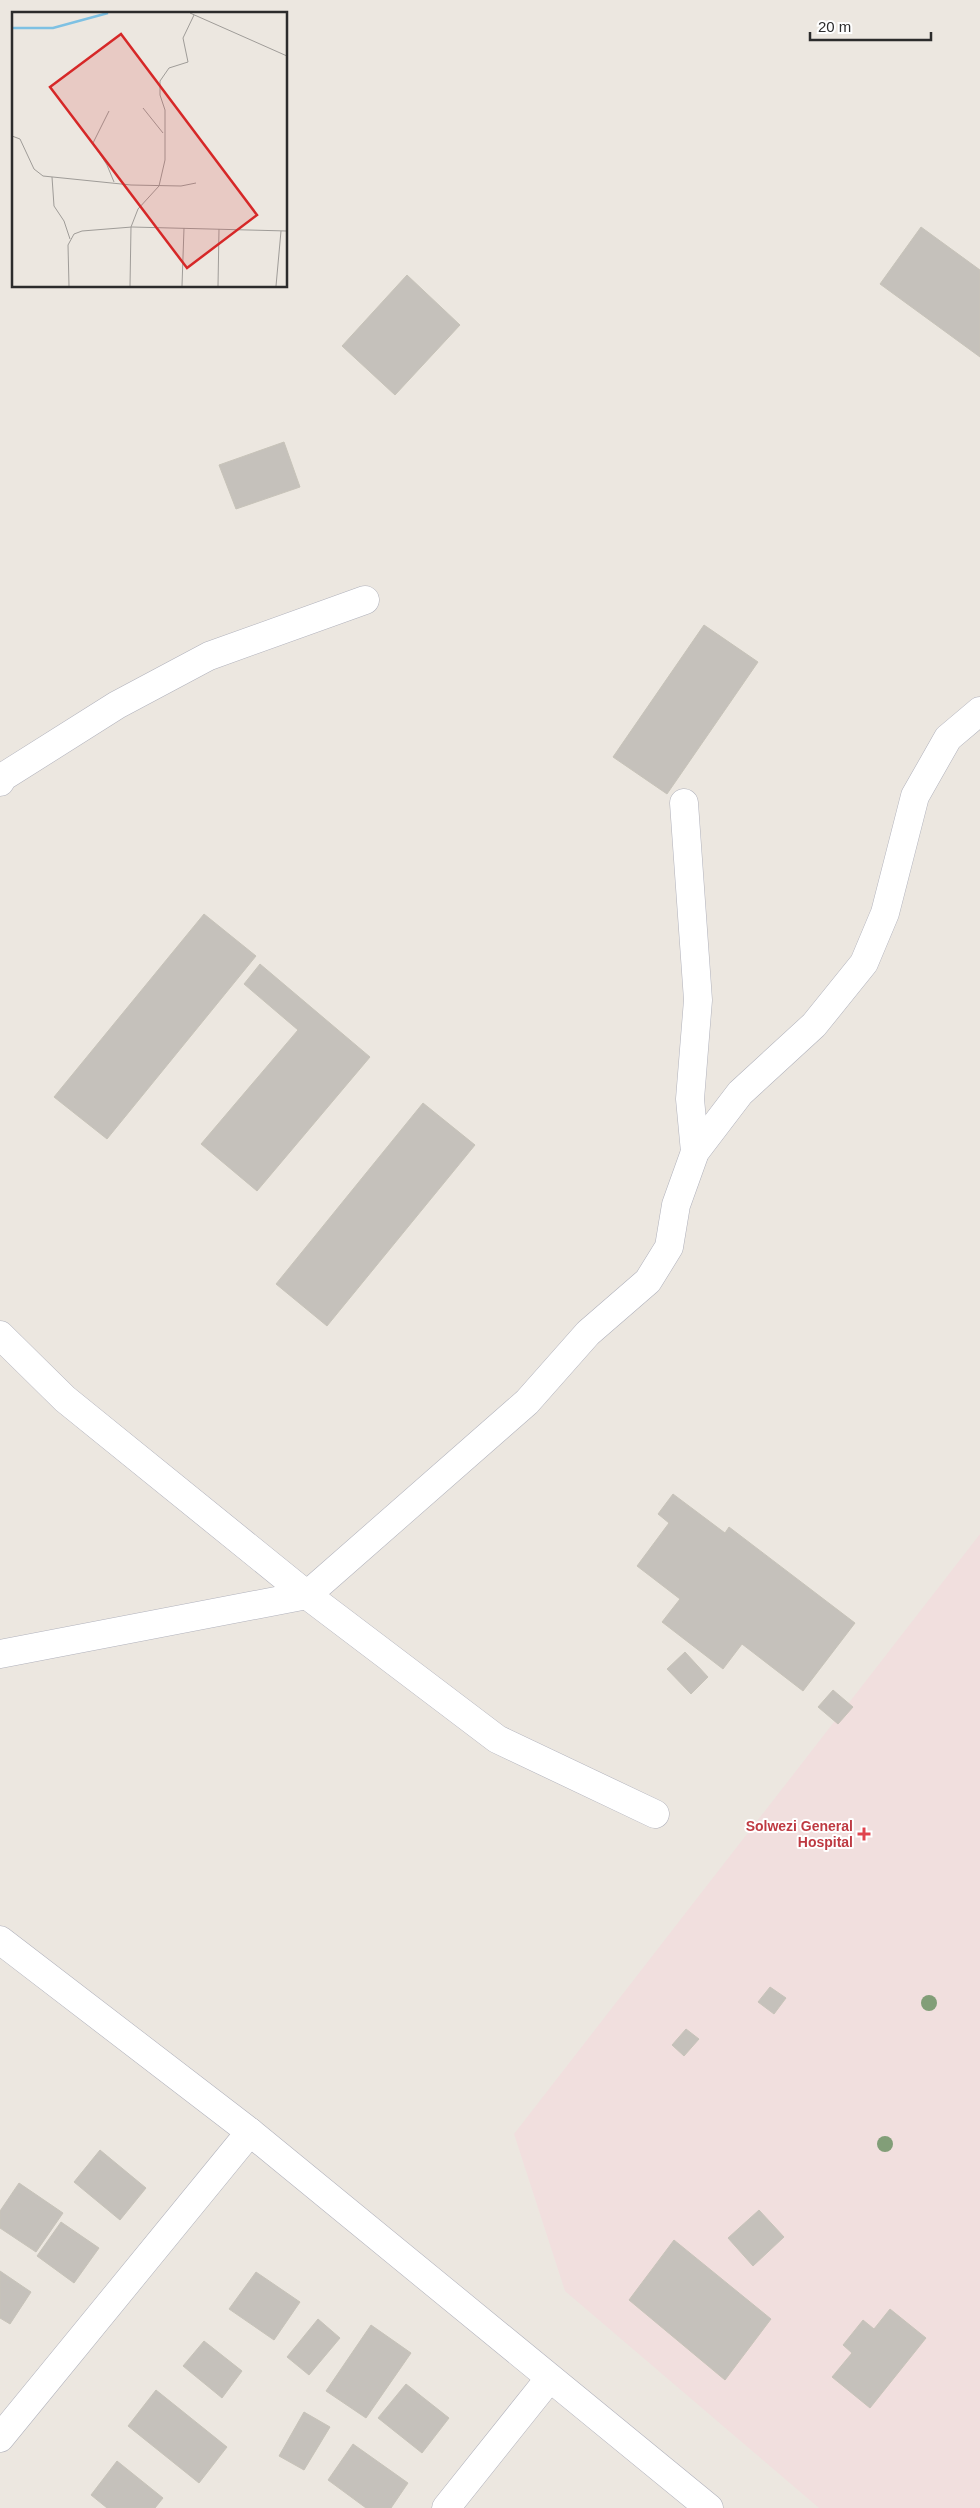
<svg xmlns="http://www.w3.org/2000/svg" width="980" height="2508" viewBox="0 0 980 2508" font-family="Arial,sans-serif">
<rect width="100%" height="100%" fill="#ece7e0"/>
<polygon fill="#f1dfde" points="980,1534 980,2508 819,2508 565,2291 514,2134"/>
<g fill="#c5c1bb" stroke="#c7c3b9">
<polygon points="921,227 980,270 980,357 880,284"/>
<polygon points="407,275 460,325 395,395 342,346"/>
<polygon points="284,442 300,487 236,509 219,465"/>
<polygon points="704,625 758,662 667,794 613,757"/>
<polygon points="204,914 256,956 107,1139 54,1097"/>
<polygon points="260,964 370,1057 257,1191 201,1144 298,1030 244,984"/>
<polygon points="423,1103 475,1145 327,1326 276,1284"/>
<polygon points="673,1494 725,1533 729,1527 855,1623 803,1691 742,1644 723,1669 662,1622 680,1599 637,1566 669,1523 658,1514"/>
<polygon points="685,1652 708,1677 691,1694 667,1669"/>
<polygon points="833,1690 853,1707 838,1724 818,1707"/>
<polygon points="770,1987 786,1998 774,2014 758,2002"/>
<polygon points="686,2029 699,2039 684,2056 672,2045"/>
<polygon points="100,2150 146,2188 120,2220 74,2182"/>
<polygon points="19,2183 63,2213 36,2252 0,2228 0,2211"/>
<polygon points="759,2210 784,2237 753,2266 728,2238"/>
<polygon points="61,2222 99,2248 74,2283 37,2256"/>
<polygon points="674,2240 771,2319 725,2380 629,2300"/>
<polygon points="0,2271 31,2292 10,2324 0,2318"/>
<polygon points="256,2272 300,2302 274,2340 229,2309"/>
<polygon points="890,2309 926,2338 870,2408 832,2377 852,2353 843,2345 863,2320 874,2329"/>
<polygon points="318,2319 340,2338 309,2375 287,2357"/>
<polygon points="371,2325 411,2353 366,2418 326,2391"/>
<polygon points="204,2341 242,2371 222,2398 183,2366"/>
<polygon points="406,2384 449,2418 422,2453 378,2418"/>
<polygon points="156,2390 227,2447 199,2483 128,2426"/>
<polygon points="304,2412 330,2427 304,2470 279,2456"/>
<polygon points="353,2444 408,2483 391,2508 366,2508 328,2480"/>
<polygon points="117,2461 163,2498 155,2508 107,2508 91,2495"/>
</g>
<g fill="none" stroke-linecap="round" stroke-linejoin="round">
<g stroke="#b0b1bb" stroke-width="29">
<g id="minor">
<polyline points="0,782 3,777 117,705 209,656 365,600"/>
<polyline points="684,803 698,1000 690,1099 695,1152"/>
<polyline points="0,1335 65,1399 307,1595 497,1739 655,1814"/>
<polyline points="0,1654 307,1595 527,1402 588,1333 648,1281 669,1247 676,1205 695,1152 740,1093 814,1025 864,963 885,913 915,796 948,738 980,711"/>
<polyline points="0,1940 250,2132 709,2508"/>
<polyline points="0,2438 250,2132"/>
<polyline points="446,2508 549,2379"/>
</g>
</g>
<use href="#minor" stroke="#fff" stroke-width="28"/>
</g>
<g fill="#829e78">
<circle cx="929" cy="2003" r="8"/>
<circle cx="885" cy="2144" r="8"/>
</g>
<path fill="#e0444e" stroke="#fff" stroke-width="2" d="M861.5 1826.5h5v5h5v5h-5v5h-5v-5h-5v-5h5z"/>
<g text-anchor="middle" stroke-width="4" stroke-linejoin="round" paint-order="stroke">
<g font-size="14" font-weight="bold" fill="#be3a42" stroke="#fff" text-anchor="end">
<text x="853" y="1831">Solwezi General<tspan x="853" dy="16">Hospital</tspan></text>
</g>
</g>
<g transform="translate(12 12)">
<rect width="275" height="275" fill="#ece7e0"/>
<path fill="none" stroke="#7ec1e3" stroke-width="2.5" d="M0,16H41L96,1"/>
<path fill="none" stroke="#9f9c98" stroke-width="1" d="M178,1L275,44M131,96L151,121M97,99L81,131L95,153L102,170M0,124L8,127L22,157L31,164L119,173L169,174L184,171M40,165L42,194L52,209L58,227M57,274L56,233L62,222L70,219L120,215L275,219M118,274L119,215L126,197L147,174L153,148V98L148,83V69L157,56L176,50L171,26L182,3M170,274L172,216M206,274L207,217M264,274L269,219"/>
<path fill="#d62828" fill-opacity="0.15" stroke="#d62828" stroke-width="2.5" d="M109,22L245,203L175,256L38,75Z"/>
<rect width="275" height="275" fill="none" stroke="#2c2c2c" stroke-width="2.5"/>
</g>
<path d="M810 32v8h121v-8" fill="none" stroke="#2c2c2c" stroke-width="2.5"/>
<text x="818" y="32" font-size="15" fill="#2c2c2c" stroke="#ffffff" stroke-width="4" paint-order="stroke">20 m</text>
</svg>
